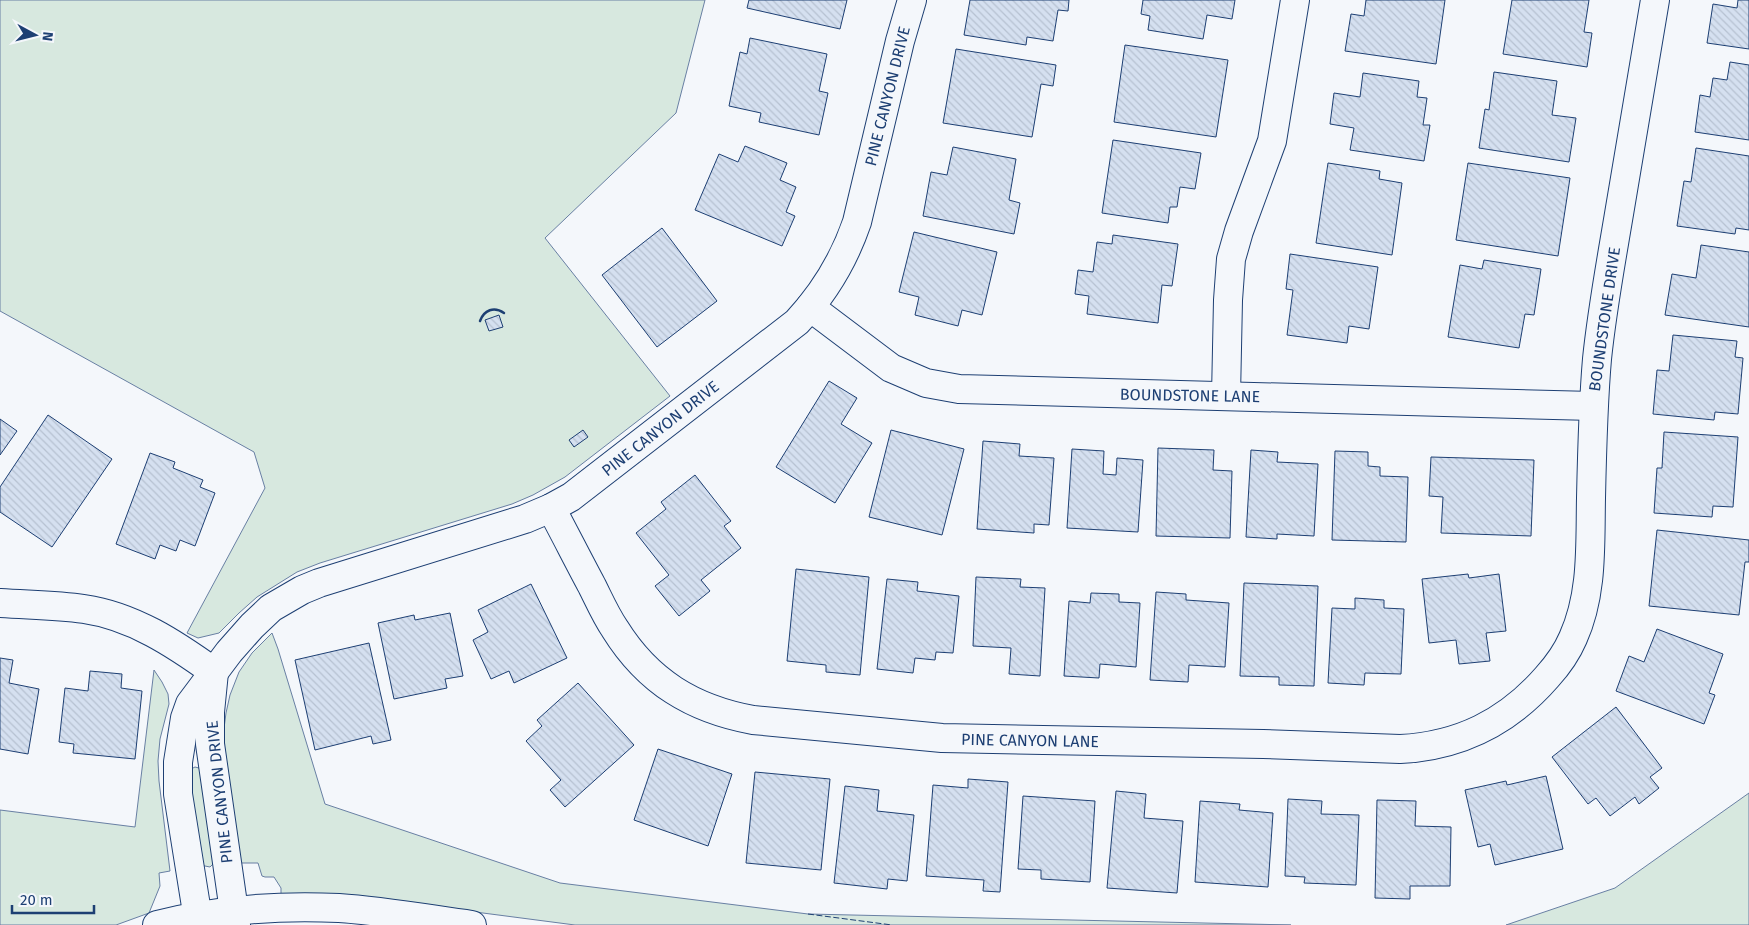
<svg xmlns="http://www.w3.org/2000/svg" width="1749" height="925" viewBox="0 0 1749 925" font-family="'Fira Sans',sans-serif">
<defs>
<pattern id="building-back-hatch" width="6" height="6" patternUnits="userSpaceOnUse" patternTransform="scale(1.25)"><rect width="6" height="6" fill="#d5e0f0"/><path d="M-1 5l2 2M0 0l6 6M5-1l2 2" fill="none" stroke="#b6c1d1"/></pattern>
</defs>
<rect width="100%" height="100%" fill="#f4f7fb"/>
<g fill="#d7e8df" stroke="#687fa3">
<polygon points="0,0 705,0 676,113 545,238 670,396 565,477 533,495 512,504 320,563 297,572 257,597 239,613 219,633 198,638 187,633 265,488 254,452 0,311"/>
<polygon points="272,633 278,649 325,804 560,883 808,914 1291,925 575,925 383,900 281,895 281,888 274,877 265,877 262,876 258,863 240,863 223,736 226,713 230,695 239,672 252,653"/>
<polygon points="154,670 162,682 168,694 169,704 160,739 158,761 159,781 170,871 159,873 160,886 149,913 116,925 0,925 0,810 135,827"/>
<polygon points="195,767 199,768 203,773 215,857 213,864 210,867 200,865 197,859 189,770"/>
<polygon points="1749,793 1749,925 1506,925 1615,888"/>
</g>
<g fill="url(#building-back-hatch)" stroke="#1d3f73">
<polygon points="749,0 847,0 840,29 747,8"/>
<polygon points="970,0 1069,0 1068,11 1058,10 1053,41 1027,37 1026,45 964,35"/>
<polygon points="1143,0 1235,0 1232,19 1207,15 1203,39 1148,30 1150,16 1141,14"/>
<polygon points="1366,0 1445,0 1436,64 1345,51 1351,14 1364,16"/>
<polygon points="1512,0 1589,0 1584,32 1592,33 1587,67 1503,54"/>
<polygon points="1738,0 1749,0 1749,49 1707,43 1713,4 1737,8"/>
<polygon points="750,38 827,54 819,91 828,93 819,135 759,122 761,113 729,106 740,52 747,54"/>
<polygon points="1125,45 1228,60 1216,137 1114,122"/>
<polygon points="956,49 1056,65 1053,86 1041,84 1032,137 943,123"/>
<polygon points="1730,62 1749,65 1749,140 1695,132 1700,95 1710,97 1713,78 1727,80"/>
<polygon points="1494,72 1557,81 1552,115 1576,118 1569,162 1479,148 1485,109 1489,110"/>
<polygon points="1363,73 1419,81 1417,97 1427,98 1423,125 1430,125 1424,161 1350,150 1354,128 1330,124 1334,93 1360,97"/>
<polygon points="1113,140 1201,153 1195,189 1180,187 1177,207 1170,207 1168,223 1102,213"/>
<polygon points="745,146 787,163 780,180 796,187 786,212 795,216 782,246 695,210 719,154 738,162"/>
<polygon points="953,147 1016,159 1009,200 1020,203 1014,234 923,216 931,172 947,175"/>
<polygon points="1696,148 1749,156 1749,230 1736,228 1735,234 1677,226 1684,181 1691,182"/>
<polygon points="1328,163 1380,171 1379,179 1402,183 1392,255 1316,243"/>
<polygon points="1468,163 1570,178 1558,256 1456,240"/>
<polygon points="662,228 717,301 657,347 602,275"/>
<polygon points="914,232 997,252 982,315 962,310 958,326 915,315 919,297 899,292"/>
<polygon points="1113,235 1178,244 1172,286 1162,285 1158,323 1087,314 1089,296 1075,294 1078,270 1093,272 1097,242 1112,244"/>
<polygon points="1701,245 1749,252 1749,327 1665,315 1672,274 1696,278"/>
<polygon points="1290,254 1378,267 1369,329 1349,326 1347,343 1287,335 1293,290 1286,289"/>
<polygon points="1484,260 1541,269 1534,315 1525,314 1519,348 1448,337 1460,265 1482,269"/>
<polygon points="499,315 503,327 489,331 485,320"/>
<polygon points="1673,335 1737,341 1735,357 1743,358 1738,414 1715,412 1714,420 1653,414 1657,370 1669,371"/>
<polygon points="829,381 857,398 841,424 872,443 835,503 776,467"/>
<polygon points="48,415 112,459 52,547 0,512 0,487"/>
<polygon points="0,419 17,431 0,455"/>
<polygon points="583,430 588,437 574,447 569,440"/>
<polygon points="891,430 964,449 942,535 869,517"/>
<polygon points="1664,432 1738,437 1733,507 1713,506 1712,517 1654,513 1657,468 1662,468"/>
<polygon points="983,441 1020,444 1019,456 1054,458 1049,525 1034,524 1034,533 977,529"/>
<polygon points="1158,448 1214,450 1213,470 1232,471 1230,538 1156,536"/>
<polygon points="1072,449 1104,451 1103,474 1116,475 1117,458 1143,460 1138,532 1067,528"/>
<polygon points="1251,450 1278,452 1277,462 1318,464 1314,536 1277,534 1277,539 1246,537"/>
<polygon points="1335,451 1368,452 1368,466 1380,467 1380,476 1408,477 1406,542 1332,540"/>
<polygon points="150,453 175,462 173,468 203,480 200,487 215,493 195,546 180,540 176,551 160,545 155,559 116,544"/>
<polygon points="1431,457 1534,460 1531,536 1441,533 1443,497 1429,496"/>
<polygon points="695,475 731,521 724,526 741,548 701,580 710,591 679,616 655,586 669,575 636,533 666,509 661,502"/>
<polygon points="1657,530 1749,540 1749,562 1745,562 1739,615 1649,606"/>
<polygon points="796,569 869,577 860,675 826,672 826,665 787,661"/>
<polygon points="1468,574 1469,578 1499,574 1506,631 1486,633 1490,661 1459,664 1456,640 1429,643 1422,579"/>
<polygon points="976,577 1021,579 1020,587 1045,588 1040,676 1009,674 1011,648 973,646"/>
<polygon points="887,579 918,582 917,591 959,596 953,653 936,652 935,660 915,658 913,673 877,669"/>
<polygon points="1244,583 1318,586 1314,686 1279,685 1279,677 1240,676"/>
<polygon points="531,584 567,658 514,683 509,671 491,679 473,640 488,632 478,610"/>
<polygon points="1156,592 1186,594 1186,600 1229,603 1225,667 1189,665 1188,682 1150,680"/>
<polygon points="1091,593 1119,594 1119,602 1140,603 1136,667 1100,664 1099,678 1064,676 1069,601 1090,603"/>
<polygon points="1355,598 1384,600 1384,608 1404,609 1401,674 1365,673 1364,685 1328,683 1332,608 1355,609"/>
<polygon points="450,613 463,676 445,679 447,688 394,699 378,623 414,615 415,620"/>
<polygon points="1657,629 1723,654 1709,693 1715,695 1704,724 1616,691 1629,656 1644,662"/>
<polygon points="369,643 391,740 373,744 371,736 315,750 295,660"/>
<polygon points="0,658 13,660 9,683 39,689 28,754 0,749"/>
<polygon points="90,671 122,674 121,688 142,691 135,759 73,753 74,744 59,742 65,688 88,691"/>
<polygon points="578,683 634,745 565,807 550,790 561,780 526,741 542,726 537,720"/>
<polygon points="1616,707 1662,768 1650,777 1659,788 1639,804 1635,797 1610,816 1596,798 1588,804 1552,757"/>
<polygon points="658,749 732,774 708,846 634,820"/>
<polygon points="755,772 830,779 821,870 746,863"/>
<polygon points="1546,776 1563,849 1495,865 1490,844 1478,847 1465,790 1506,781 1507,785"/>
<polygon points="968,779 1008,782 1000,892 983,891 984,880 926,876 933,785 968,788"/>
<polygon points="845,786 879,790 877,811 914,815 907,881 888,879 887,889 834,883"/>
<polygon points="1116,791 1146,794 1144,818 1183,821 1177,893 1107,888"/>
<polygon points="1023,796 1095,801 1090,882 1041,879 1041,870 1018,869"/>
<polygon points="1288,799 1322,801 1321,814 1359,815 1356,885 1304,883 1305,877 1285,876"/>
<polygon points="1377,800 1416,801 1415,826 1451,827 1450,886 1410,886 1410,899 1375,898"/>
<polygon points="1200,801 1240,804 1239,810 1273,813 1268,887 1195,882"/>
</g>
<g fill="none" stroke-linecap="round" stroke-linejoin="round">
<g stroke="#1d3f73" stroke-width="30">
<g id="minor">
<polyline points="810,307 891,368 926,383 959,389 1593,406"/>
<polyline points="1226,396 1228,300 1231,259 1239,231 1272,141 1295,0"/>
<path d="M551,508C565,534 578,560 592,586C599,600 606,616 615,629C648,682 693,709 753,720L942,738L1263,744L1400,749C1459,746 1507,723 1547,677C1557,666 1567,652 1573,638C1593,594 1590,545 1591,498C1592,451 1593,405 1597,359C1602,310 1611,262 1619,214C1631,142 1643,71 1655,0"/>
<path d="M0,603C28,605 56,605 84,609C133,616 175,644 214,672"/>
<polyline points="214,672 210,712 210,744 236,925"/>
<path d="M157,925C216,910 278,905 339,908C384,911 428,919 472,925"/>
<path d="M199,925L178,794V762L185,718L190,704L229,652L252,626L271,608L302,590L319,583L525,519L551,508L571,497L797,322C824,293 844,260 857,222L900,41L912,0"/>
</g>
</g>
<use href="#minor" stroke="#f4f7fb" stroke-width="28"/>
<polyline stroke="#1d3f73" stroke-width="1" stroke-dasharray="6 2.5" stroke-linecap="butt" points="808,914 892,925"/>
<path stroke="#1d3f73" stroke-width="2.5" d="M480,321C484,310 494,306 504,313"/>
</g>
<g text-anchor="middle" stroke-width="4" stroke-linejoin="round" paint-order="stroke">
<g font-size="16" fill="#1d3f73" stroke="#f4f7fb">
<text transform="translate(887 96) rotate(-76)" y="6">PINE CANYON DRIVE</text>
<text transform="translate(1604 319) rotate(-82)" y="6">BOUNDSTONE DRIVE</text>
<text transform="translate(1190 395) rotate(1)" y="6">BOUNDSTONE LANE</text>
<text transform="translate(660 428) rotate(-38)" y="6">PINE CANYON DRIVE</text>
<text transform="translate(1030 740) rotate(1)" y="6">PINE CANYON LANE</text>
<text transform="translate(219 792) rotate(-96)" y="6">PINE CANYON DRIVE</text>
</g>
</g>
<g transform="translate(35 35) rotate(97)" stroke="#f4f7fb" stroke-width="4" paint-order="stroke">
<path d="M0-4L9 19L0 12L-9 19Z" fill="#1d3f73"/>
<text y="-8" font-size="14" font-weight="bold" text-anchor="middle" fill="#1d3f73">N</text>
</g>
<path d="M12 905v8h82v-8" fill="none" stroke="#1d3f73" stroke-width="2.5"/>
<text x="20" y="905" font-size="15" fill="#1d3f73" stroke="#f4f7fb" stroke-width="4" paint-order="stroke">20 m</text>
</svg>
